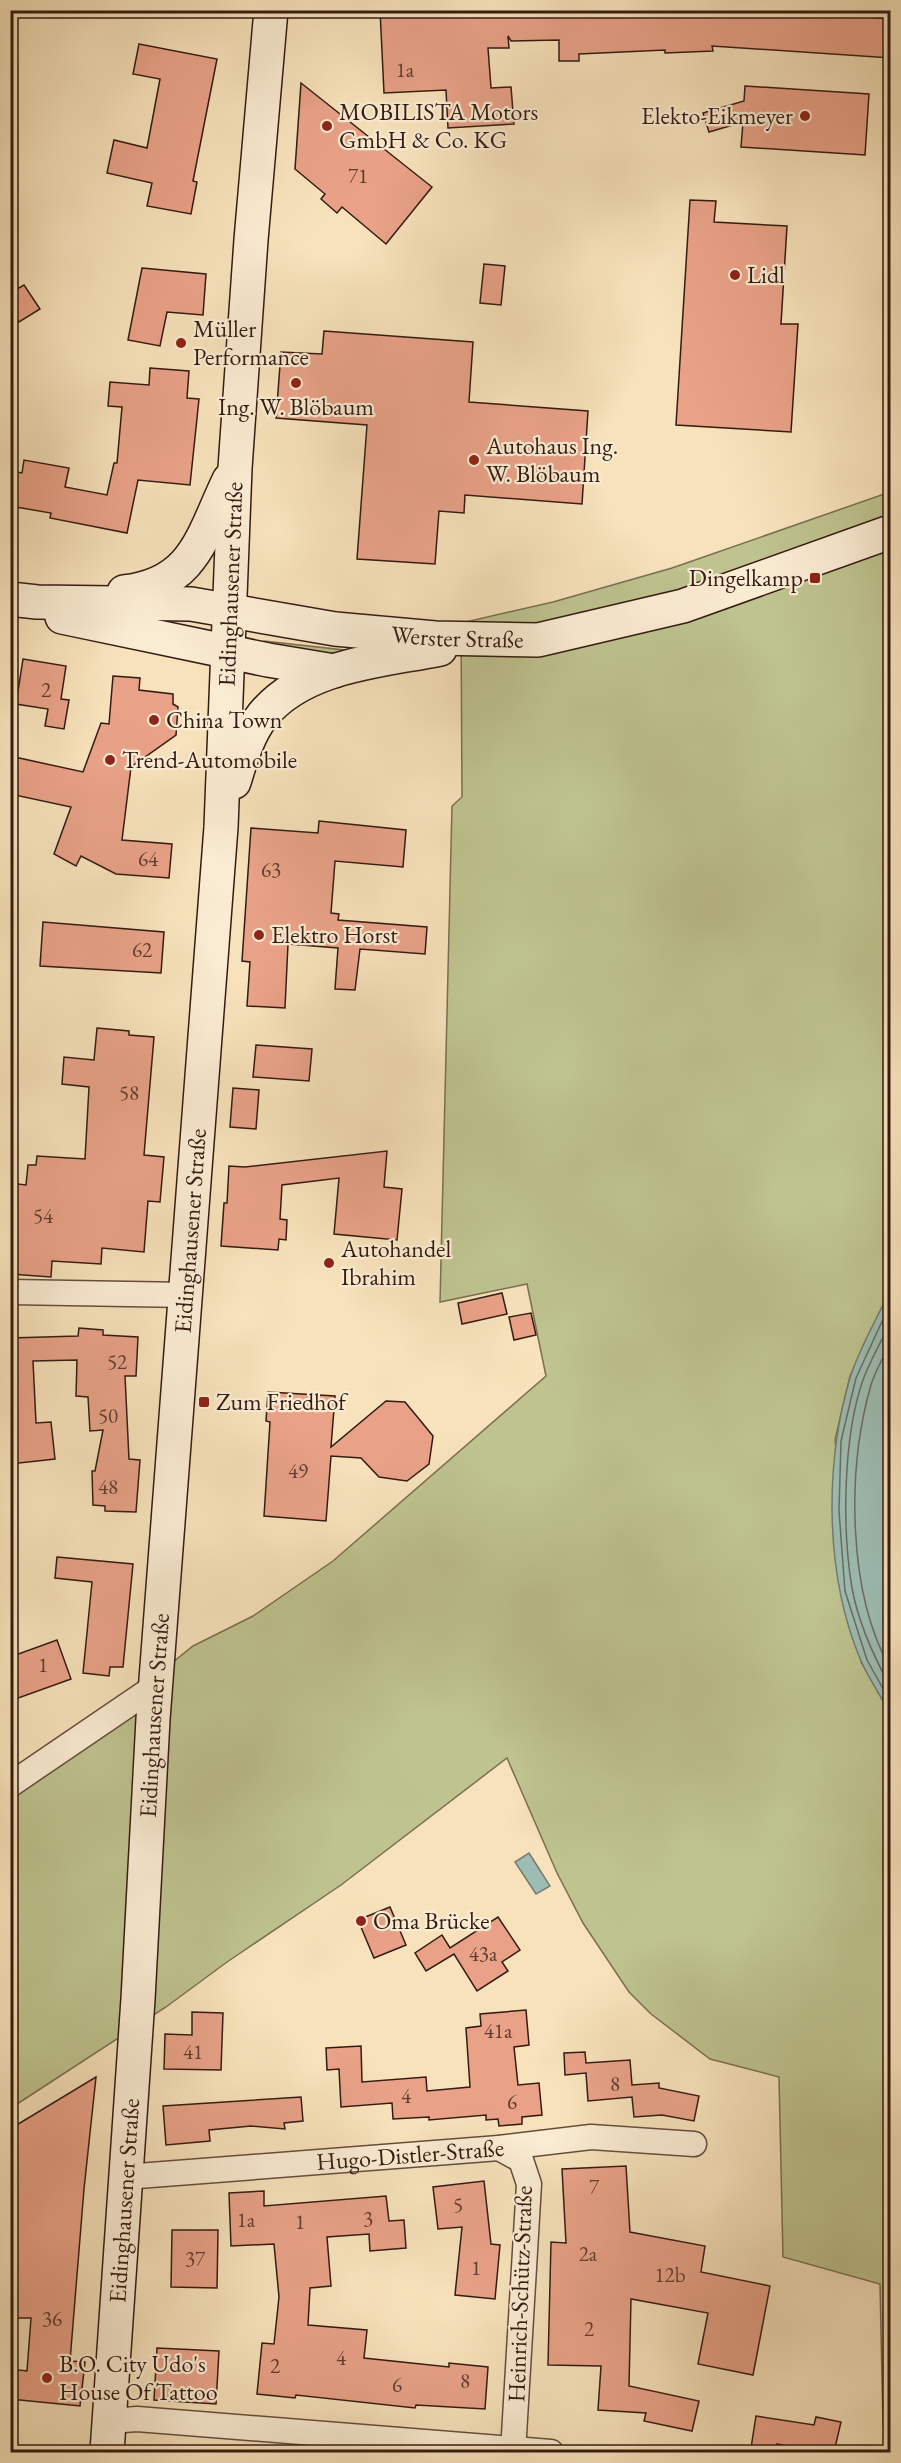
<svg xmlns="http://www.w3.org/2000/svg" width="901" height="2463" viewBox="0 0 901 2463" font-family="'EB Garamond',serif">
<rect width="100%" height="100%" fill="#f7e2bb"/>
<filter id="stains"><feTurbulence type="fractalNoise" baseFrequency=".00333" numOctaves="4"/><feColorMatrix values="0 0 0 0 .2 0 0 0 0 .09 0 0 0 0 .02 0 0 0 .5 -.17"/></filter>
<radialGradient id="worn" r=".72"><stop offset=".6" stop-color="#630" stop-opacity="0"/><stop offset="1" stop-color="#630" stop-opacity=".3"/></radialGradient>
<g fill="#bec38f" stroke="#796f50" stroke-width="1.5">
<polygon points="890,492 890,1290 850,1376 835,1440 861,1662 890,1713 890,2433 883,2426 880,2284 783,2257 779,2077 710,2059 651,2014 629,1992 583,1923 557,1873 507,1758 341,1885 227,1962 166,2007 11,2108 11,1793 193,1646 253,1616 333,1561 546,1376 527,1284 440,1302 452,806 462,797 461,623 553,602 672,568"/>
<polygon points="264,641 344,650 343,653 305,658 262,644"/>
</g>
<g fill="#9dbdb3" stroke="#737c73" stroke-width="1.5">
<path d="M890,1290V1713C881,1696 869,1679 861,1661C825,1576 824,1466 850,1378C858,1351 878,1317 890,1290Z"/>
<polygon points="529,1853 550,1886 536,1894 515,1862"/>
</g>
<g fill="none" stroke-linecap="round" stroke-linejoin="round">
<g stroke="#686c62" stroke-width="1.5">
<polyline points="890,1304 856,1378 841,1441 839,1511 845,1591 867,1660 890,1701"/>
<path d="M890,1322C882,1341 870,1360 863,1380C843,1437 842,1529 852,1588C858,1621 874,1657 890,1686"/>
<path d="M890,1343C884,1357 875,1371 871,1385C847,1468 847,1591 890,1668"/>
</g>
</g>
<g fill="#e9a288" stroke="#341b12" stroke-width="1.5">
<polygon points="380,10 771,10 891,19 891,58 712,46 713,51 665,53 665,50 579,54 579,61 559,61 559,40 511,41 508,36 509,48 488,48 491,88 511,87 514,124 448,128 446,90 384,93"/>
<polygon points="139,44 217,59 193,181 197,182 191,214 147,206 152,183 107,173 114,140 147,148 160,79 133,74"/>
<polygon points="301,83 432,187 386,244 342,207 337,213 321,199 325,194 295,169"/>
<polygon points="745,86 869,94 865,155 741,147 743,122 709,132 703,113 744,101"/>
<polygon points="690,200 716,201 714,222 787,226 781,324 798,324 791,432 676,425"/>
<polygon points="484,264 505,266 501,305 480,303"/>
<polygon points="142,268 206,274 203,315 167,312 160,346 128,340"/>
<polygon points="24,285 40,309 19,322 10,309 10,293"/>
<polygon points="324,331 473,342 469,402 588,411 582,504 465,495 464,513 439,511 435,564 357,559 367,425 276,418 281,352 322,354"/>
<polygon points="150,368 189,371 187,398 199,399 190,485 138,480 127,533 50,518 51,513 10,506 10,471 22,473 24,460 69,468 65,487 107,495 114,463 117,463 122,407 108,406 110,382 149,385"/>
<polygon points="23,659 66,666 61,699 69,700 64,729 45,726 48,709 16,704"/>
<polygon points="113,676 140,678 139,690 173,694 173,704 178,707 176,735 131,767 122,840 172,844 169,878 116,874 81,856 76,866 54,854 71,807 10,794 10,756 83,772 101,723 109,724"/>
<polygon points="319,821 406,830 403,867 335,861 331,913 339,914 338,920 427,927 425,954 360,949 355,990 335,989 338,948 288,944 285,1008 247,1006 250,962 242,961 251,828 318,833"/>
<polygon points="43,922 164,932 161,973 40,966"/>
<polygon points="97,1028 129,1031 129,1035 154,1037 144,1155 164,1157 160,1202 148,1201 144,1252 102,1248 101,1264 52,1261 51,1277 10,1274 10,1183 26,1185 28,1165 36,1165 37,1156 85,1159 89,1087 62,1084 64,1057 94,1060"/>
<polygon points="256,1045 312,1049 309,1081 253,1077"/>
<polygon points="233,1088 259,1090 256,1129 230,1127"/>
<polygon points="387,1151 384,1187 402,1189 397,1240 334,1234 339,1178 282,1185 280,1219 287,1220 286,1240 279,1239 278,1250 221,1246 224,1203 227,1203 229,1166 245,1167"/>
<polygon points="502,1293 507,1314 462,1324 458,1303"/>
<polygon points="531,1313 536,1335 514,1340 509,1317"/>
<polygon points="79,1328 103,1330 103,1335 138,1337 136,1376 125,1376 129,1459 140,1460 136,1512 105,1511 105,1506 93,1505 92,1471 95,1471 103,1430 90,1431 88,1397 76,1396 77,1360 33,1361 36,1423 51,1422 55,1459 10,1464 10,1426 16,1426 13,1369 10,1369 10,1338 78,1336"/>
<polygon points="268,1392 335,1396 331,1447 386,1401 405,1402 433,1436 429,1464 407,1481 379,1477 361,1458 331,1456 326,1521 264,1516 270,1422 266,1421"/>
<polygon points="57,1557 133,1564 123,1667 110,1667 109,1676 83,1673 92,1582 55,1578"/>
<polygon points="57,1640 71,1679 10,1701 10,1657"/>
<polygon points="390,1907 406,1945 374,1958 358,1920"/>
<polygon points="498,1917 520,1950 502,1962 508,1971 477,1991 454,1954 426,1971 415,1953 442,1935 450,1948"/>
<polygon points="526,2010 529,2045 514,2047 518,2085 539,2083 542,2115 522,2117 522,2124 499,2126 498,2119 486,2120 486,2115 429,2120 429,2117 393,2119 392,2103 341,2107 339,2069 327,2070 326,2048 361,2046 362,2082 426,2077 427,2091 470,2087 466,2028 481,2026 480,2014"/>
<polygon points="192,2012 223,2013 221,2070 164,2069 165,2034 192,2035"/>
<polygon points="585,2052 586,2063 630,2060 632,2085 659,2083 659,2088 699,2096 694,2121 662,2115 634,2117 632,2097 588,2101 586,2073 565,2075 564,2053"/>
<polygon points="96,2077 84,2189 70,2361 85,2362 80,2406 10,2399 10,2369 27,2371 31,2318 10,2318 10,2129"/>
<polygon points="301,2097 303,2121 284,2123 285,2129 251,2126 209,2130 210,2141 166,2145 163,2106"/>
<polygon points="626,2166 630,2232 705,2246 701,2272 770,2286 753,2375 698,2364 708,2313 631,2299 629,2386 699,2401 692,2431 644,2421 646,2413 598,2410 601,2366 548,2365 551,2242 566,2243 562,2169"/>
<polygon points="484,2181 491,2244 500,2245 495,2299 455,2295 462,2227 438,2229 433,2187"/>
<polygon points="264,2191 264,2206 386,2196 389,2221 404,2220 406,2248 370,2251 369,2234 327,2237 331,2286 310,2288 308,2325 367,2330 364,2358 449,2367 449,2363 488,2367 485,2409 416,2405 415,2408 296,2395 295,2398 257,2394 262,2343 274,2344 279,2297 274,2244 231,2246 229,2193"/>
<polygon points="172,2230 218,2230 217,2288 171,2287"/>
<polygon points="157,2348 219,2351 216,2404 154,2400"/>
<polygon points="756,2416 814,2425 816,2417 841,2422 834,2452 814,2452 777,2444 776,2452 751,2448"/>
</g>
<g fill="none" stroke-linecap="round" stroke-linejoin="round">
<g stroke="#654d3c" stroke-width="27">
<g id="street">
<polyline points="10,1292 187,1295"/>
<polyline points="10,1785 157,1685"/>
<polyline points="499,2148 521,2160 529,2184 513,2452"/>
<path id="s1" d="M125,2177L499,2148L591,2137L694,2144"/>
<polyline points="109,2421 137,2419 551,2452"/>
</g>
</g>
<g stroke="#341b12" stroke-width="36">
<g id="secondary">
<path d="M124,592C195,584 202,536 229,480"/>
<path id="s2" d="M10,599L37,602L191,604L335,629L435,638L538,640L683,606L890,532"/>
<polyline points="62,617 268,660 334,671"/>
<path d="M234,782C241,759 248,734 263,715C304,665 381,661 440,649"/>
<path id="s3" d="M107,2452L138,1999L153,1719L221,827L235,468L251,240L271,10"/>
</g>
</g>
<use href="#street" stroke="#faecd3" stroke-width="24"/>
<use href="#secondary" stroke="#faecd3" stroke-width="33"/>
</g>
<g fill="#8f2418" stroke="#faecd3" stroke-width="2">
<circle cx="805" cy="116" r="6"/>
<circle cx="327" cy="126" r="6"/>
<circle cx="735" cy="275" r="6"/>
<circle cx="181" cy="343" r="6"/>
<circle cx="296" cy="383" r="6"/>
<circle cx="474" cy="460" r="6"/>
<rect x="809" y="572" width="12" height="12" rx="3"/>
<circle cx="154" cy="720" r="6"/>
<circle cx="110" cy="760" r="6"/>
<circle cx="259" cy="935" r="6"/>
<circle cx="329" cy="1263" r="6"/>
<rect x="198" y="1396" width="12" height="12" rx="3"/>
<circle cx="361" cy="1921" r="6"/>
<circle cx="47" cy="2378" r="6"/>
</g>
<g text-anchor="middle" stroke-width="4.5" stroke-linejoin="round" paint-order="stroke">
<g font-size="21" fill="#613d30">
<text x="405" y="77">1a</text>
<text x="358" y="183">71</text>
<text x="46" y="697">2</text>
<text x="148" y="866">64</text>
<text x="271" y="877">63</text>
<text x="142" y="957">62</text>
<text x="129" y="1100">58</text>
<text x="43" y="1223">54</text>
<text x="117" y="1369">52</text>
<text x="108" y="1423">50</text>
<text x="298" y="1478">49</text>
<text x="108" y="1494">48</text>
<text x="43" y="1672">1</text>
<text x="483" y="1961">43a</text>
<text x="498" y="2038">41a</text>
<text x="193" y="2059">41</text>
<text x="615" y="2091">8</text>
<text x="406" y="2103">4</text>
<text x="512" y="2109">6</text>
<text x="594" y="2194">7</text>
<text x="458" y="2212">5</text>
<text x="368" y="2226">3</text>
<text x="246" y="2227">1a</text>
<text x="300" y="2229">1</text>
<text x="588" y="2261">2a</text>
<text x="195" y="2266">37</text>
<text x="476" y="2275">1</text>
<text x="670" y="2282">12b</text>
<text x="52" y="2326">36</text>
<text x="589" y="2336">2</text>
<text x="341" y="2365">4</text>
<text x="275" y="2373">2</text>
<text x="465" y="2388">8</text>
<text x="397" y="2392">6</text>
</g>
<g font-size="24" fill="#341b12" stroke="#faecd3" text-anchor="start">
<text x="339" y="120">MOBILISTA Motors<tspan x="339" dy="28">GmbH &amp; Co. KG</tspan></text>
<text x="793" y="124" text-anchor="end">Elekto-Eikmeyer</text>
<text x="747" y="283">Lidl</text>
<text x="193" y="337">Müller<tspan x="193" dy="28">Performance</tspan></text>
<text x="296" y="415" text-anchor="middle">Ing. W. Blöbaum</text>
<text x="486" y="454">Autohaus Ing.<tspan x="486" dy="28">W. Blöbaum</tspan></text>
<text x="803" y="586" text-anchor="end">Dingelkamp</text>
<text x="166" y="728">China Town</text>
<text x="122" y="768">Trend-Automobile</text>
<text x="271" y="943">Elektro Horst</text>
<text x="341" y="1257">Autohandel<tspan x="341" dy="28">Ibrahim</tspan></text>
<text x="216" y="1410">Zum Friedhof</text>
<text x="373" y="1929">Oma Brücke</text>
<text x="59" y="2372">B.O. City Udo's<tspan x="59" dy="28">House Of Tattoo</tspan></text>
</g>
<g font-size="24" fill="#341b12" stroke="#faecd3">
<text dy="8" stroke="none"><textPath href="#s3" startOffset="1872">Eidinghausener Straße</textPath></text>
<text dy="8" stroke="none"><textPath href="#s2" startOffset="450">Werster Straße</textPath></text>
<text dy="8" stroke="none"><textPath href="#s3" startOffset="1224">Eidinghausener Straße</textPath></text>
<text dy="8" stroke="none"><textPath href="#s3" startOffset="738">Eidinghausener Straße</textPath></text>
<text dy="8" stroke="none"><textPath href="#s1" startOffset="286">Hugo-Distler-Straße</textPath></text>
<text dy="8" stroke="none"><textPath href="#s3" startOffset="252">Eidinghausener Straße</textPath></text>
<text transform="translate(520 2294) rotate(-88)" y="8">Heinrich-Schütz-Straße</text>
</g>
</g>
<rect width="901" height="2463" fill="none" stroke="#f7e2bb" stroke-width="36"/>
<rect x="12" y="12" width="877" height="2439" fill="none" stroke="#341b12" stroke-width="3"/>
<rect x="18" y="18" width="865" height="2427" fill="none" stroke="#341b12" stroke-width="1.5"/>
<rect width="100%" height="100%" filter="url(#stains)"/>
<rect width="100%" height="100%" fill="url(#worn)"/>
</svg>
